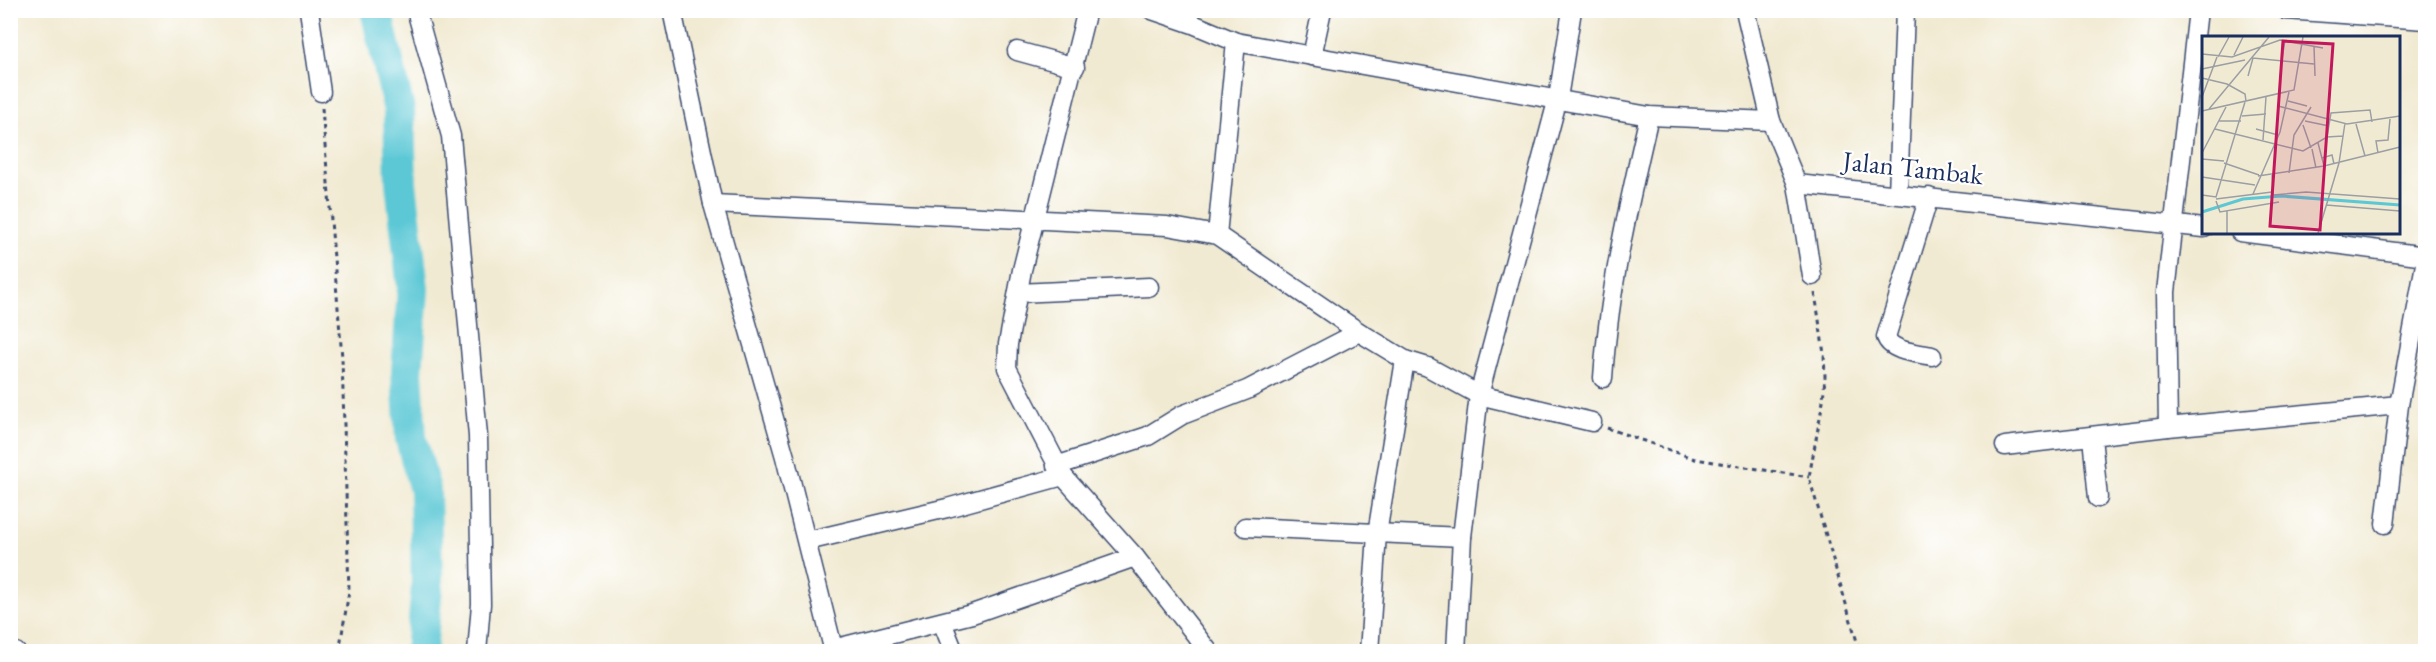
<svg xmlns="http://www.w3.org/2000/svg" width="2436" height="662" viewBox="0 0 2436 662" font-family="'EB Garamond',serif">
<rect width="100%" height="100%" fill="#fff"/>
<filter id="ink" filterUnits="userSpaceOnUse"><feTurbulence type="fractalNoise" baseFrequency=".0167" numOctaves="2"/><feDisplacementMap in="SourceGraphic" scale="12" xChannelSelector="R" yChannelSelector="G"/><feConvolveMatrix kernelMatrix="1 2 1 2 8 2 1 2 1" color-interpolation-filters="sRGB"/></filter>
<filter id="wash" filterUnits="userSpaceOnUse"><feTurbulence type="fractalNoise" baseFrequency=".008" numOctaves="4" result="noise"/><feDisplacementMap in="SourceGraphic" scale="24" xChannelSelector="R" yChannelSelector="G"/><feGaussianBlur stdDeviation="1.35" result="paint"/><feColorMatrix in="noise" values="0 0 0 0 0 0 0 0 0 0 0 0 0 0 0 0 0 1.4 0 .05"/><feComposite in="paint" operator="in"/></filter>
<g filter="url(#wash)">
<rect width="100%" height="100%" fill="#f1ead2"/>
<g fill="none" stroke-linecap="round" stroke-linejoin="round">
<polyline stroke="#5cc8d5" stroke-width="32" points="376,10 399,110 401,183 413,289 407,372 411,439 425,490 427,587 421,652"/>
</g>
</g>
<g filter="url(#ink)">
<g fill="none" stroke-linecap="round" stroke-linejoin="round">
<g stroke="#3b4b6f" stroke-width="21">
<g id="minor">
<polyline points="309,10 321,92"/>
<polyline points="416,10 451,136 478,436 481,604 477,652"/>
<polyline points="672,10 713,204 785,457 834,652"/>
<polyline points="1087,10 1022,270 1008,344 1007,368 1063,476 1135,557 1209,652"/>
<polyline points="1152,10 1193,24 1236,42 1312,56 1649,116 1771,121"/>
<polyline points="1745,10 1771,121 1797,184 2204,228"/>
<polyline points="2286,10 2426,20"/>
<polyline points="1017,51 1075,67"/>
<polyline points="1312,56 1322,10"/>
<polyline points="1797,184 1812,276"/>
<polyline points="1898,194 1905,10"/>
<path d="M1929,197L1886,337C1891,352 1918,353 1932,356"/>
<polyline points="713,204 1167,226 1217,235 1359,332 1405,360 1428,367 1479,395 1592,422"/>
<polyline points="2240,232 2426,256"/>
<polyline points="1217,235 1236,42"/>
<polyline points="1018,293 1149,287"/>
<path d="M1603,378C1609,289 1629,202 1649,116"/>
<polyline points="2168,427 2166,292 2198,10"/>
<polyline points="2092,437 2098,498"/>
<polyline points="2005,446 2168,427 2399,405"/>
<polyline points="1056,466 1148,436 1182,415 1247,390 1359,332"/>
<polyline points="2385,524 2399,405 2426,259"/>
<polyline points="1245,527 1462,537"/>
<polyline points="807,541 947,508 1063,476"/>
<polyline points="942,622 954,652"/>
<polyline points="833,649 972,614 1135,557"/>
<polyline points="10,651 16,652"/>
<polyline points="1369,652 1377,534 1405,360"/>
<polyline points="1456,652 1462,537 1479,395 1558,98 1572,10"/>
</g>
</g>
<g stroke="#3b4b6f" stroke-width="3" stroke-dasharray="4.5 4.5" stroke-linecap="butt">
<polyline points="322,108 342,358 349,591 339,652"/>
<polyline points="1815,293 1824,354 1825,376 1823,401 1809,477 1860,652"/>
<polyline points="1607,428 1695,459 1809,477"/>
</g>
<use href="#minor" stroke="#fff" stroke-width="18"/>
</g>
</g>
<g text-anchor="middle" stroke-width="4.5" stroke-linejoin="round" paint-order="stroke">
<g font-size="27" fill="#1b2f5e" stroke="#fff">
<text transform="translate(1913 168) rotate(6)" y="9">Jalan Tambak</text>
</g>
</g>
<g transform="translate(2202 36)">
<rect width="198" height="198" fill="#f1ead2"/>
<path fill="none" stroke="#5cc8d5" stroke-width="3" d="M0,176L41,163L79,160L198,169"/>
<path fill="none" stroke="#9b9fa4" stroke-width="1.5" d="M112,10L113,40M0,18L30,21L78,4L121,12M32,19L41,1M16,21L27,1M80,23L83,4M0,33L43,24M46,40L51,22L112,28M0,42L25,48L43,58L44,65M0,61L15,21M86,65L105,70M76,70L145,88L198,80M7,73L67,1M0,75L92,54L101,1M40,80L64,78M17,85H39M103,85L127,90M154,88L163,120M101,89L109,112M13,93L101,115L125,101L141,100M54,93L76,99M125,101L129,77L168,74L170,86M61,104L64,61M116,107L122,130M110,113L114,132M0,117L24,71M176,117L174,105L186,104L188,83M120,122L130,119L132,128M0,123L22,125M22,127L57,139M87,137L92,99L109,71M70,139L71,159L104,156L198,163M56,140L122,130L198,111M0,141L53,149M51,158L78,96L87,56M0,159L14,161L43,66M14,163L70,156M14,165L18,176L77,166M124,169L198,175M25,197V175M116,197L137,127L143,87"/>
<path fill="#c2185b" fill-opacity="0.15" stroke="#c2185b" stroke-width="3" d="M81,5L131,8L118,194L68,190Z"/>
<rect width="198" height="198" fill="none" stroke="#1b2f5e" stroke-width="3"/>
</g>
<rect width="2436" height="662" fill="none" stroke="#fff" stroke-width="36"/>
</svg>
